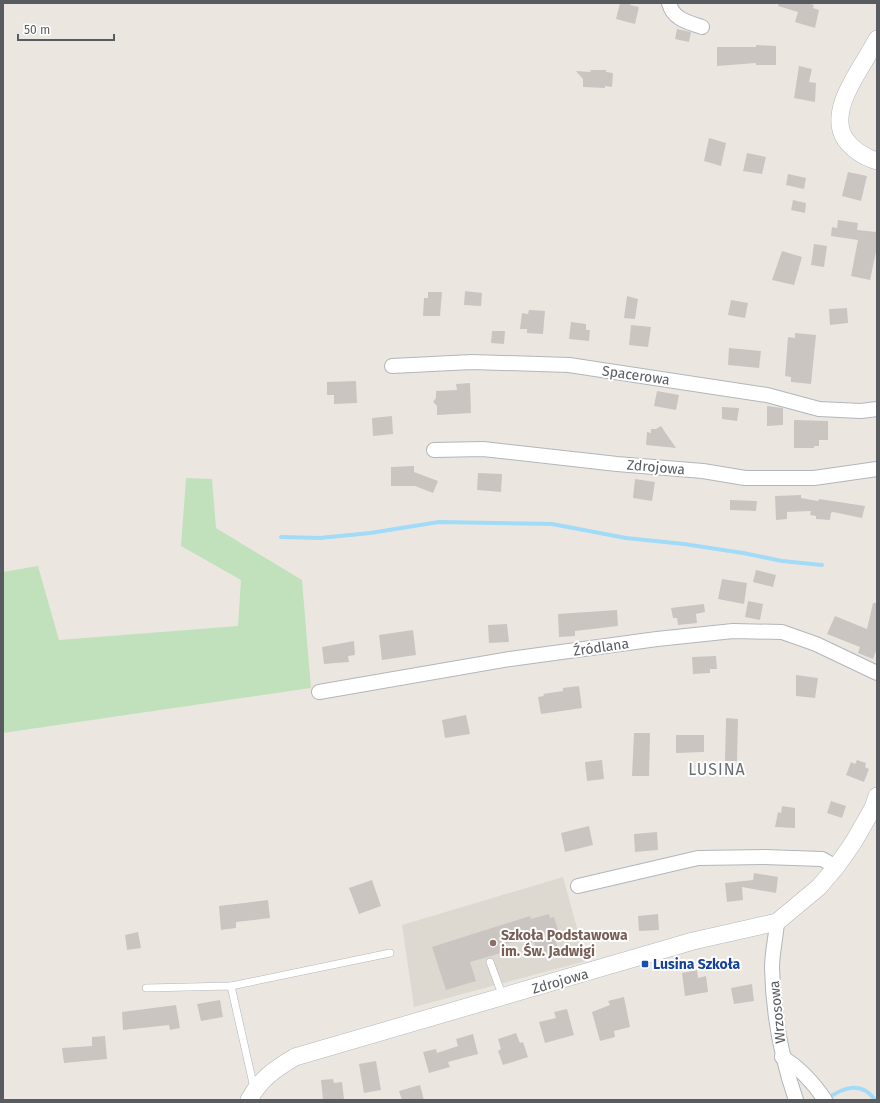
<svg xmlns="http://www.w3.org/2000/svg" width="880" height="1103" viewBox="0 0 880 1103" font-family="'Fira Sans',sans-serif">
<rect width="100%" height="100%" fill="#ebe7e0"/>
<polygon fill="#ddd9d1" points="563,877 586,961 414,1007 402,925"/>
<polygon fill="#c1e1bd" points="186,478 212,479 216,528 302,580 311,688 3,733 3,572 38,566 59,640 238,626 241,580 181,546"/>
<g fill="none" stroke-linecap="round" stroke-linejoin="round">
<g stroke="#a2dbf8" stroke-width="4">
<polyline points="281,537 320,538 370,533 439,522 552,524 626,538 684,544 743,553 782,561 822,565"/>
<path d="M827,1099C843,1087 862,1081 875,1100"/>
</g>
</g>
<g fill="#cbc5c1">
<polygon points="620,3 631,3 630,5 639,7 635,24 616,19"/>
<polygon points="779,3 807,3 814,5 813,8 819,10 815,28 795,22 798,12 778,6"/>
<polygon points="677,29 691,32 689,42 675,39"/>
<polygon points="756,45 776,46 776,65 756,65 756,63 717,66 717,47 756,47"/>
<polygon points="799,66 812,69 809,82 816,83 815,102 794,98"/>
<polygon points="590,70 606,70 606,72 613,73 612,87 605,86 605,88 583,87 583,79 576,71 591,72"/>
<polygon points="709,138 726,143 721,166 704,161"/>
<polygon points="747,153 766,157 762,174 743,171"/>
<polygon points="848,172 867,176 861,201 842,196"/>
<polygon points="788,174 806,178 804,189 786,185"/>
<polygon points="793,200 806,203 805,213 791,210"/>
<polygon points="838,220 858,223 857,230 877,232 877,247 870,280 851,276 858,240 831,236 832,227 837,228"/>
<polygon points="814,244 827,246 824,267 811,265"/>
<polygon points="782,251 802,257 794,285 772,280"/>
<polygon points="465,291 482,293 481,306 464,305"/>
<polygon points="428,292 442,292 440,316 423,316 424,298 428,298"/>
<polygon points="627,296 638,299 635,319 624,318"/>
<polygon points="731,300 748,303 745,318 728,315"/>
<polygon points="847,308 848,323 830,325 829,309"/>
<polygon points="529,310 545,311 543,334 527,333 527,329 520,329 522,313 528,314"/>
<polygon points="571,322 586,324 586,330 590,330 589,341 569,339"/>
<polygon points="631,325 651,327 648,347 629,345"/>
<polygon points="492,331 505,331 504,344 491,343"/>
<polygon points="795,333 816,335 811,384 791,382 791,377 785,376 788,337 795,338"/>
<polygon points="729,348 761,351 759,368 728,365"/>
<polygon points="356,381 357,403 334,404 334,395 327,395 327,382"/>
<polygon points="470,383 471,413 437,415 437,406 433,402 436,398 436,391 457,390 456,384"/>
<polygon points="657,391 679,395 676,410 654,406"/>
<polygon points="767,406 783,408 783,425 767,426"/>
<polygon points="722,407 739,408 737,421 722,419"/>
<polygon points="392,416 393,434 373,436 372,418"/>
<polygon points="794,420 828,421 828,440 819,440 819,446 814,446 814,448 794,448"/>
<polygon points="661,426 667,435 676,448 646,445 647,432 651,433 651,429 656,429"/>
<polygon points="414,466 414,472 438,481 433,493 415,486 391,486 391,467"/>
<polygon points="478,473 502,474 501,492 477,490"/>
<polygon points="635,479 655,482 652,501 633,498"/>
<polygon points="801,495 801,498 818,501 819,499 865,506 862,518 833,512 831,513 830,520 816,519 816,516 810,515 811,511 787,512 787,519 776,520 775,496"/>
<polygon points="730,500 757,501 756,511 730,510"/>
<polygon points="756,570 776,575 773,587 753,582"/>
<polygon points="722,579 747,583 744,604 718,599"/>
<polygon points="748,601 763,604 760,620 745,617"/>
<polygon points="873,603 877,603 877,648 873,659 858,653 860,647 827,634 835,616 867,629"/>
<polygon points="704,604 705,612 696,614 697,623 678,625 677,618 673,618 671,608"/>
<polygon points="617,610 618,626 575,631 575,636 559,637 558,614"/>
<polygon points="507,624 509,642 489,643 488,625"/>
<polygon points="413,630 416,655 382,660 379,635"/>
<polygon points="354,641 355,655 348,656 349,662 324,664 322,647"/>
<polygon points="716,656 717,669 710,669 710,673 693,674 692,657"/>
<polygon points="796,675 818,678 815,698 796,696"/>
<polygon points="579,686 582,708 541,714 538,697 544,696 543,694 563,691 563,688"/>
<polygon points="466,715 470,734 445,738 442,720"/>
<polygon points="726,718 738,719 737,761 725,761"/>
<polygon points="634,733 650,733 649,776 632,776"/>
<polygon points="676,735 704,735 704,752 676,753"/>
<polygon points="602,760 604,779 587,781 585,762"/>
<polygon points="857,760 866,763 865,767 869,769 864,782 846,775 851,762 855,764"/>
<polygon points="831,801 846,806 842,818 827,813"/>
<polygon points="782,806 795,808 795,828 775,827 778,812 781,813"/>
<polygon points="589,826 593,845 565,852 561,833"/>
<polygon points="657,832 658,850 635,852 634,834"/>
<polygon points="754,873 778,877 776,893 742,887 743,900 727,902 725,883 753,880"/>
<polygon points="372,880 381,906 359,914 349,888"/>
<polygon points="268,900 270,918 236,922 236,928 221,930 219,906"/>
<polygon points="549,914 550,918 554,917 559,933 554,935 559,952 538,958 534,942 529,943 527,939 506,944 508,951 470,962 476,981 446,990 432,947 530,916 531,919"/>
<polygon points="658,914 659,930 639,931 638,916"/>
<polygon points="138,932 141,948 127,950 125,935"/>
<polygon points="697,970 698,978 706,976 708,992 685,996 682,973"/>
<polygon points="752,984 754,1001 734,1004 731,988"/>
<polygon points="624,997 630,1027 614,1031 615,1037 600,1041 592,1012 610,1005 608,1001"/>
<polygon points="220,1000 223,1017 201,1021 197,1004"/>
<polygon points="176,1005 180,1028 170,1030 169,1025 123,1030 122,1012"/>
<polygon points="567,1009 574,1035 545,1043 539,1022 556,1018 554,1012"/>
<polygon points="516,1033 520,1043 523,1042 528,1057 503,1065 498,1051 501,1049 498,1039"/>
<polygon points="473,1034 478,1054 448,1062 450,1067 429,1073 423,1052 436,1049 437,1053 458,1046 456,1039"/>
<polygon points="105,1036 107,1059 64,1063 62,1048 92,1046 92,1037"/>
<polygon points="376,1061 381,1090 364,1093 359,1064"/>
<polygon points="333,1079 334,1083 342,1082 344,1099 323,1100 321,1080"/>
<polygon points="420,1085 424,1100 402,1100 399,1091"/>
</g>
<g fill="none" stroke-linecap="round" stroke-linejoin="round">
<g stroke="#b2b6ba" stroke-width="8">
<g id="service">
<polyline points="490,962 503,997"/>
<polyline points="231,986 390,953"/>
<polyline points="146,988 231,986 254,1088"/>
</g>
</g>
<g stroke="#b2b6ba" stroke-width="16">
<g id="minor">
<path d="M669,3C673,19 687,22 702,27"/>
<polyline points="392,366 472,362 569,365 767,395 819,409 861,411 877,409"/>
<polyline points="434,450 483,449 617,464 703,471 745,478 814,478 877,469"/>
<polyline points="319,692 510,659 657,639 733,631 782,632 816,644 877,673"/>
<polyline points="578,886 698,858 764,857 822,859 836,867"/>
<path d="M777,922C776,937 772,953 772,968C773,1013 781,1057 796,1100"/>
<path d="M782,1057C800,1068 813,1082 825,1100"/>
</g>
</g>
<g stroke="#b2b6ba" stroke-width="18">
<g id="tertiary">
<path d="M877,39C864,66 826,109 845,139C853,150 864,157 877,161"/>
<path d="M249,1100C260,1079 275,1069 295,1057L693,941L777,922L819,887L836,867L853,843L873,808L877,796"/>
</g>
</g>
<use href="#service" stroke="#fff" stroke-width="7"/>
<use href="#minor" stroke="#fff" stroke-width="14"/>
<use href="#tertiary" stroke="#fff" stroke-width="17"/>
</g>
<circle fill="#8d6e63" stroke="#fff" stroke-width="1.5" cx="493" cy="943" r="4"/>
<rect fill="#1a4fb4" stroke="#fff" stroke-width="1.5" x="641" y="960" width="8" height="8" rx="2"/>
<g text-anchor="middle" stroke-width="4" stroke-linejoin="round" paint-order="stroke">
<g font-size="14" fill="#585c60" stroke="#fff">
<text transform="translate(636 375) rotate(8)" y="5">Spacerowa</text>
<text transform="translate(656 467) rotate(5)" y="5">Zdrojowa</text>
<text transform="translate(601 647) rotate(-8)" y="5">Źródlana</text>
<text transform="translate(560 981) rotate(-16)" y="5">Zdrojowa</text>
<text transform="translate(777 1012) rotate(-96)" y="5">Wrzosowa</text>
</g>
<g font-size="14" font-weight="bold" fill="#785e54" stroke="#fff" text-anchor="start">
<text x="501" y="940">Szkoła Podstawowa<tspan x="501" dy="16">im. Św. Jadwigi</tspan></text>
</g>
<g font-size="14" font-weight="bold" fill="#164399" stroke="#fff" text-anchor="start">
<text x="653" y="969">Lusina Szkoła</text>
</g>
<g font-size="16" letter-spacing="1" fill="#6a6e72" stroke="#fff">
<text x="717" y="775">LUSINA</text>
</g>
</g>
<rect width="880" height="1103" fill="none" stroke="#585c60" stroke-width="8"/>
<path d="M18 34v6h96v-6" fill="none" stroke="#585c60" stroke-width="2"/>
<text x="24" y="34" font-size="12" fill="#585c60" stroke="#ffffff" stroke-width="3" paint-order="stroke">50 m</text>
</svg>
